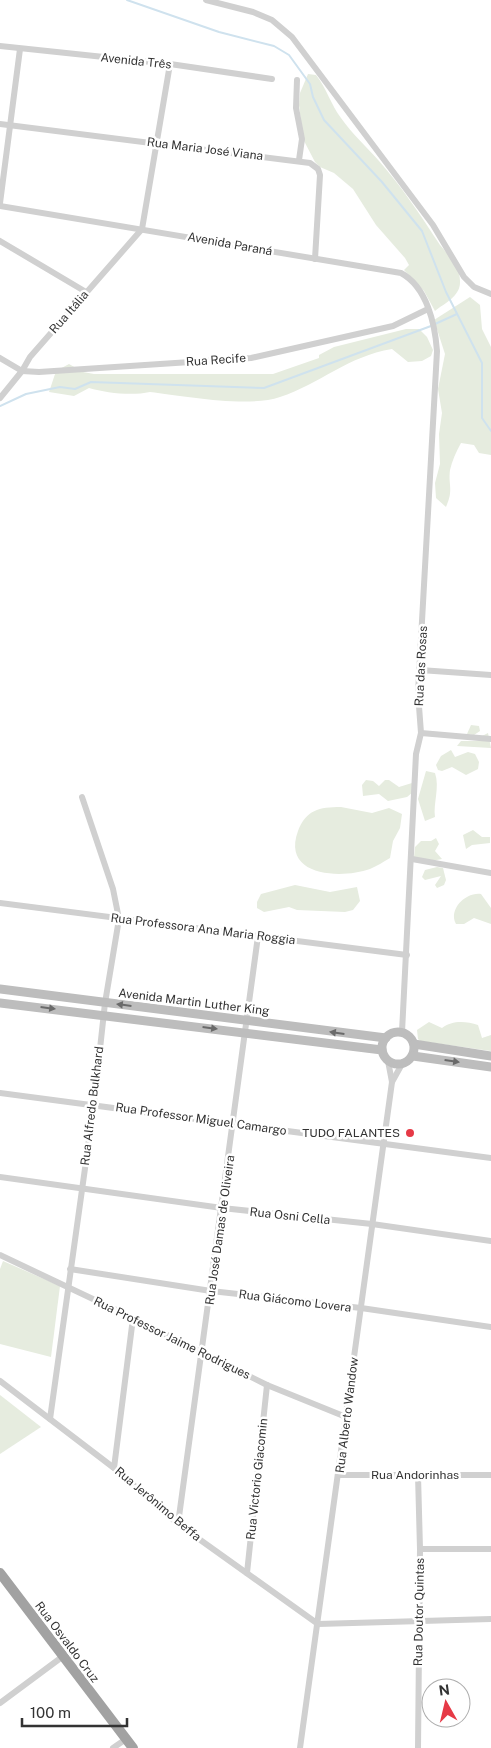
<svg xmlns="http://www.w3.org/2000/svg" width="491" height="1748" viewBox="0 0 491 1748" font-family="'Public Sans',sans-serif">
<rect width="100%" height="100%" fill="#fff"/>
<g fill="#e6ecdf">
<path d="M308,74L316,75C327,89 331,105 341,118C352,134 367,147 379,161C402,187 421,216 440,245C448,255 460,266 460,281C461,296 445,303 435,311L424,291L404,270L409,265L405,258L376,225L353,189L334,173L320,167L315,162L303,139L299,105L300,93Z"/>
<path d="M470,297L480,305L482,329L491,347V455L479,453L474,445L461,443C456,452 452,461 450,470C448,486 454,489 446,507L436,498L435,483L440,464L439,434L442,413L438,389L445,354L434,320Z"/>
<path d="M406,329H419L427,337L433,350L431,356L422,361L408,362L392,349C348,356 320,384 280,397C248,408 184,396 150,392C132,396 106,393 89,388L74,396L49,392L56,371L69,364L83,372L94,374H273L319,358V355L334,347Z"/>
<polygon points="471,725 479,726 480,731 474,735 467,734"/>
<polygon points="488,733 491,748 457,746 461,741 480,741 482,736"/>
<polygon points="451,750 455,757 468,752 475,754 479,762 478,769 466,775 452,767 442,771 438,770 436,765 441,756"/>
<path d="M426,771L435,773C440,787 433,804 435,817L425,821L418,799Z"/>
<polygon points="366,780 373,781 379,786 385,780 389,780 399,787 412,783 413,792 407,797 388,801 379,794 363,796 362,785"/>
<path d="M341,807L372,813L389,808L402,814L400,828L393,841L390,858C383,862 377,866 370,869C342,879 281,877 298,831C306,810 319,807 341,807Z"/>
<polygon points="473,830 482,837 490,837 490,843 472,845 466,849 463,835"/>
<polygon points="436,838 439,844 435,851 442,859 431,861 414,857 415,847 421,841 431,841"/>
<polygon points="437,867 443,868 446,880 444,885 437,888 435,885 441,876 425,880 422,877 425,870"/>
<polygon points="295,885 330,892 357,887 360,901 353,910 345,912 297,910 289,907 264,912 257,908 257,902 261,894"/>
<path d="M481,894L491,908V924L474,918L464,924H456C448,909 466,892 481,894Z"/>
<path d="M429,1022L442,1028C452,1020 466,1021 478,1025L482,1038L491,1035V1051L420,1041L418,1039L417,1030Z"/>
<polygon points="3,1261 60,1286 51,1357 0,1344 0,1269"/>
<polygon points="0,1395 41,1427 0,1454"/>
</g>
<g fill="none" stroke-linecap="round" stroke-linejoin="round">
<g stroke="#cfe2ee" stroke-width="2">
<polyline points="127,0 219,32 274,46 289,55 310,84 313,97 324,120 382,182 422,231 446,292 482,363 482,418 491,431"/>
<polyline points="435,324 457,314"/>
<polyline points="0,406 26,394 60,387 75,389 91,382 264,388 431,326"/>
</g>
<g stroke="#d0d0d0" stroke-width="6">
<polyline points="206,0 253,12 272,20 292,37 433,225 464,277 474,287 491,294"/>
<polyline points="0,46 170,64 272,79"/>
<polyline points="297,80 296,108 302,139 299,160"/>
<polyline points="0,124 310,163 318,169 320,175 315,259"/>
<polyline points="0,203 20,49"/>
<path d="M0,206L401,273C427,287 435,324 437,351L418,693L421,733L416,754L402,1032"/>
<polyline points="142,229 170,64"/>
<polyline points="0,241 86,292"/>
<polyline points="0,358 22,371 39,372 251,358 393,326 428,309"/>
<polyline points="0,398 22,371 30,357 142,229"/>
<polyline points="420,670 491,675"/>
<polyline points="421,733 491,739"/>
<polyline points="412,859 491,873"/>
<polyline points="0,903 407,955"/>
<polyline points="392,1082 402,1064"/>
<polyline points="0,1093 491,1158"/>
<polyline points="0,1177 222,1208 372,1224 491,1241"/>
<polyline points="0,1255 133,1318 267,1385 346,1417"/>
<polyline points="70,1269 211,1291 361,1308 491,1327"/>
<polyline points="0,1381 114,1468 178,1524 318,1624 491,1619"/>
<polyline points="50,1419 94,1104 105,1003 119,919 113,889 82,797"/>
<polyline points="114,1468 133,1318"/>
<polyline points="339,1475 491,1475"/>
<polyline points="418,1475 420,1549 418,1748"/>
<polyline points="178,1524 258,936"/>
<polyline points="420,1549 491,1549"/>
<polyline points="247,1573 267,1385"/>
<polyline points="0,1703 62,1657"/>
<polyline points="113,1748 126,1739"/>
<polyline points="300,1748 392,1082 388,1061"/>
</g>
<g stroke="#bdbdbd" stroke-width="9">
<polyline points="0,989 386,1038"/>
<polyline points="0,1003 382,1050"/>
<circle cx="398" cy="1048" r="16"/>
<polyline points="414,1044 491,1056"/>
<polyline points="413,1056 491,1067"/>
</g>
<polyline stroke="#a2a2a2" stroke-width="10" points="0,1573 133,1748"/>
</g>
<defs><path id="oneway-solid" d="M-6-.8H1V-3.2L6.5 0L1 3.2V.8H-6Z" transform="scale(1.25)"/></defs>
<g fill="#6a6a6a">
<use href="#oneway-solid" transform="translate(124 1005) rotate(-173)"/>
<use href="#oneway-solid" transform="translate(48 1008) rotate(7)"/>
<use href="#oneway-solid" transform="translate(210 1028) rotate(7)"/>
<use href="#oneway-solid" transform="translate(337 1033) rotate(-172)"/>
<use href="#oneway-solid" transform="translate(452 1061) rotate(8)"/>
</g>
<circle fill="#e63946" stroke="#fff" stroke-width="2" cx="410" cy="1133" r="5"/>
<g text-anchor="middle" stroke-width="5" stroke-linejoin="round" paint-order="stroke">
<g font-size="12" fill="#333" stroke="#fff">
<text transform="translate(136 61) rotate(6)" y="4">Avenida Três</text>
<text transform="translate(205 149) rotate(7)" y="4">Rua Maria José Viana</text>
<text transform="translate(230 244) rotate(10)" y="4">Avenida Paraná</text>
<text transform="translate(69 312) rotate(-49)" y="4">Rua Itália</text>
<text transform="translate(216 360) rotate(-4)" y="4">Rua Recife</text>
<text transform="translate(421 666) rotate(-87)" y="4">Rua das Rosas</text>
<text transform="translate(203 929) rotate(7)" y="4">Rua Professora Ana Maria Roggia</text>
<text transform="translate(194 1002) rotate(7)" y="4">Avenida Martin Luther King</text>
<text transform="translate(92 1106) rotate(-83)" y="4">Rua Alfredo Bulkhard</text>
<text transform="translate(201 1119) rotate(8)" y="4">Rua Professor Miguel Camargo</text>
<text transform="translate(290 1216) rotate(6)" y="4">Rua Osni Cella</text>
<text transform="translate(220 1230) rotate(-82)" y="4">Rua José Damas de Oliveira</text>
<text transform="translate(295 1301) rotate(7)" y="4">Rua Giácomo Lovera</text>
<text transform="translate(172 1338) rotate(26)" y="4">Rua Professor Jaime Rodrigues</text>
<text transform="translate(347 1415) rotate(-83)" y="4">Rua Alberto Wandow</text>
<text x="415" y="1479">Rua Andorinhas</text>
<text transform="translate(257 1479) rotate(-84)" y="4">Rua Victorio Giacomin</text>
<text transform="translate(158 1504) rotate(40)" y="4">Rua Jerônimo Beffa</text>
<text transform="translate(419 1612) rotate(-89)" y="4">Rua Doutor Quintas</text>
<text transform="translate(67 1642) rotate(53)" y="4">Rua Osvaldo Cruz</text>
</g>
<g font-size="12" fill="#333" stroke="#fff" text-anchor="end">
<text x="400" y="1137">TUDO FALANTES</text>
</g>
</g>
<g transform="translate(446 1703) rotate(352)"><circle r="24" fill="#ffffff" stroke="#adadad"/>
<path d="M0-4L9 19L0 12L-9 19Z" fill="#e63946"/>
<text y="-8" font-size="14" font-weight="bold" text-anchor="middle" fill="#333333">N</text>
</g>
<path d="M22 1718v8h105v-8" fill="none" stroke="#333333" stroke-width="2.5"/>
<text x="30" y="1718" font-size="15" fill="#333333" stroke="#ffffff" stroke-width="4" paint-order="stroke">100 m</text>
</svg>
